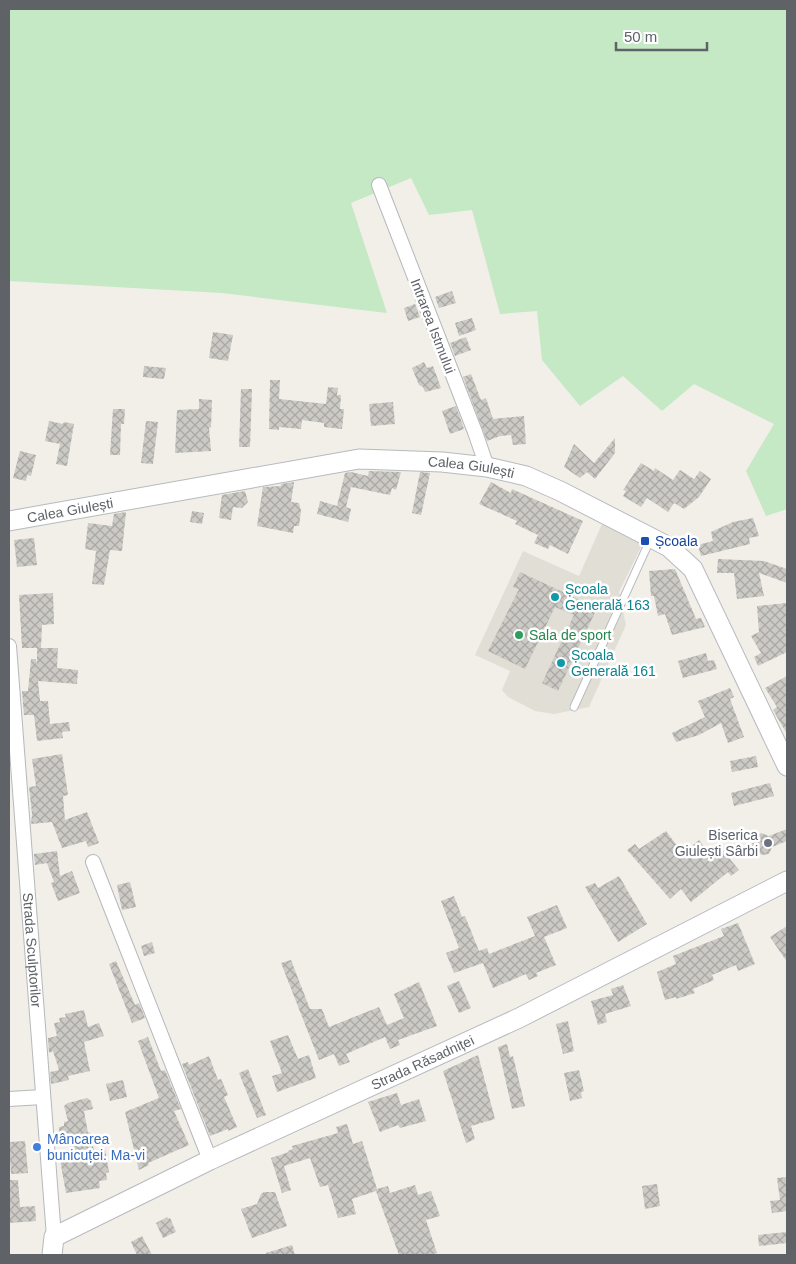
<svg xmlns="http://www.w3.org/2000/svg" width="796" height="1264" viewBox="0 0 796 1264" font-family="Arial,sans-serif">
<defs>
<pattern id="building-cross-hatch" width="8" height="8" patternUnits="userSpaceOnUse" patternTransform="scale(1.25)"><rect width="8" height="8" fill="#cccac5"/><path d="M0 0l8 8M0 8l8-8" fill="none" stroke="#a9a8a4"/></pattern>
</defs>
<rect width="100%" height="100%" fill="#f1efe8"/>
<polygon fill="#e1ded6" points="602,524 643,543 619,592 626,625 589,707 554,714 535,711 508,697 502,690 510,671 475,655 523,551 579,576"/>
<polygon fill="#c5e8c5" points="9,9 787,9 787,509 766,516 746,471 774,424 694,384 662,411 623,376 580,406 542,360 537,311 500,314 472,210 429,215 411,178 351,203 387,313 222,293 9,281"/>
<g fill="url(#building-cross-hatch)">
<polygon points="452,291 456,303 439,308 435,297"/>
<polygon points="415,304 420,317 408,321 404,308"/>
<polygon points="472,318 476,330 459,336 455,323"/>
<polygon points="213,332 233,335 228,361 209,358"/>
<polygon points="466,337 471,350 455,356 450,343"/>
<polygon points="424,362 427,368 433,366 441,388 425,392 423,387 419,385 412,368"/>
<polygon points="144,366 166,368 164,379 143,377"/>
<polygon points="471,374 481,400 486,398 493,419 524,416 526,444 513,445 511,435 500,436 487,441 463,377"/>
<polygon points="270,380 280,380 279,399 326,404 328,387 338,388 337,395 341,395 340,409 344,409 342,429 324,427 324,423 302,420 301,429 279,427 279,430 269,429"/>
<polygon points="241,389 252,389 250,447 239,447"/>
<polygon points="199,399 212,400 211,428 209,427 211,451 175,453 177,410 199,409"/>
<polygon points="393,402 395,424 371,426 369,404"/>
<polygon points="456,406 464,429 450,434 442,411"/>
<polygon points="113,409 125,409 124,424 121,424 120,455 110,455"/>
<polygon points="49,421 63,424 64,422 74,424 67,466 56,464 60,444 45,441"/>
<polygon points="146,421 158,422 153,464 141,463"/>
<polygon points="615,438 615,453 595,479 587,472 580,478 564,467 574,444 594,463"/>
<polygon points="20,451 36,455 31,476 27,475 26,481 13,478"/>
<polygon points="641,463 654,471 655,468 673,480 680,470 694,479 700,471 711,479 699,497 684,509 674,503 668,512 647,498 641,507 623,496 626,491 623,490"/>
<polygon points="369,471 401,472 396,490 392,488 390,495 351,487 346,507 351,509 348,522 317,514 320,501 337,506 345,473 351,472 368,476"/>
<polygon points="420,472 430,473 421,515 412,513"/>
<polygon points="294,482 291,502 299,503 301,511 299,526 294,526 293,533 257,526 263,487 281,486 281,484"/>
<polygon points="491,482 511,493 512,489 583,521 568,554 550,545 548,549 534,543 538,535 515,524 517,521 479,504"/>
<polygon points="245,491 248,502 242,508 233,507 231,520 219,518 222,495"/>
<polygon points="192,511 204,513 202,524 190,522"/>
<polygon points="126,512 122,551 110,550 104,585 92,584 96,551 85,549 88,523 112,526 114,514"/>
<polygon points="753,518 759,536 749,538 750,544 701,556 698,545 713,541 711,532 733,522"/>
<polygon points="34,538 37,565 17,567 14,540"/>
<polygon points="718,559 764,561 787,569 787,583 759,573 764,596 737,599 734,573 717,573"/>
<polygon points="675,569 696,619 701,618 705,627 672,635 665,614 658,616 654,596 651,596 649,571"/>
<polygon points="520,572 597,608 558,691 542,683 574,615 555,607 525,669 488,651 519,589 513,587"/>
<polygon points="53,593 54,624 42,625 41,648 58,648 57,668 78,670 77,684 38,681 40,701 48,701 50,724 69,722 70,731 62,732 63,738 37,741 34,715 24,715 22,691 28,691 31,659 36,659 37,666 37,648 22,648 19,595"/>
<polygon points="787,603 787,652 758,666 754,657 761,653 751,636 759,632 757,606"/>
<polygon points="706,653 708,661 714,660 717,669 683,678 678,661"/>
<polygon points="787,676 787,734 773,710 777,707 765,688"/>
<polygon points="730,688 734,697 730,699 744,737 728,743 721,723 699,735 676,742 672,733 705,717 698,701"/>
<polygon points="62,754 68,795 63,796 65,820 87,812 99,843 88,847 86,841 62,848 52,822 31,824 32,814 29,787 36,786 32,759"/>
<polygon points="756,756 758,767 732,772 730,761"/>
<polygon points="770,783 774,796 734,806 731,793"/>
<polygon points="787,829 787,841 772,847 769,854 762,855 752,849 751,844 755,842 757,835 761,833 769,836"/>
<polygon points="666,831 683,854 699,840 711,855 720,847 739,870 731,876 728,872 691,902 681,889 670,899 627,850 635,844 639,849"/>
<polygon points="57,851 60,876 72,871 80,893 58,901 51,883 54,882 47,863 35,865 34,854"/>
<polygon points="619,876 647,924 618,942 585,887 595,883 598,888"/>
<polygon points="130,882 136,907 122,910 117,885"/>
<polygon points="454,896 462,917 465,916 479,951 487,948 489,954 535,936 527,917 557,905 567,928 544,937 556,965 536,973 538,976 529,980 526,974 493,988 483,963 454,973 446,953 459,948 441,901"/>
<polygon points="738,923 755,964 738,971 736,965 712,975 714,980 693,989 695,993 676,999 676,997 665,1000 657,972 676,964 673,956 724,936 721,929"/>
<polygon points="787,926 787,962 770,937"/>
<polygon points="152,942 155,953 144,956 141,946"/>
<polygon points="291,960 310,1009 322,1009 329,1027 379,1007 387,1025 404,1018 394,994 419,982 437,1026 398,1040 400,1045 390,1049 385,1037 346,1054 350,1062 339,1066 334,1054 319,1060 281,963"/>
<polygon points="116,961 135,1005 139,1003 145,1018 132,1023 109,964"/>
<polygon points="459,981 471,1008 459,1013 447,986"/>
<polygon points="623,985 631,1006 605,1014 607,1022 598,1025 591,1001 613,995 611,989"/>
<polygon points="84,1010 88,1027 99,1023 104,1036 84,1042 90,1071 68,1076 69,1080 51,1084 50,1072 59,1070 53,1051 49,1053 48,1038 57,1036 54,1023 60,1022 59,1018 66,1017 65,1014"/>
<polygon points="568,1021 574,1051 563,1054 556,1024"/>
<polygon points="288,1035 298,1059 309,1055 316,1078 277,1092 272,1076 282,1073 270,1041"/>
<polygon points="148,1037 161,1071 165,1070 181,1109 174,1111 189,1145 148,1163 149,1165 139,1170 125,1112 159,1098 138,1041"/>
<polygon points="507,1044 510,1057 513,1056 525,1106 512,1109 498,1047"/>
<polygon points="478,1055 495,1119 471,1126 475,1139 466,1143 443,1071"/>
<polygon points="209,1056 218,1080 221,1079 228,1095 224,1097 237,1127 228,1131 228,1129 210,1136 182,1064 188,1062 189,1065"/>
<polygon points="248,1069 266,1115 257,1118 239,1073"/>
<polygon points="579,1070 584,1091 581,1092 582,1098 570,1101 564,1073"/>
<polygon points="123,1080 127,1097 110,1101 106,1084"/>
<polygon points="397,1093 401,1105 419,1099 426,1121 400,1128 398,1125 380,1132 368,1102"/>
<polygon points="87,1098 91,1101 93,1109 84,1111 88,1133 90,1132 94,1150 105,1149 109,1172 106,1173 107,1180 99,1181 100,1188 66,1193 60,1160 72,1159 68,1136 60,1137 59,1127 64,1126 64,1122 68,1121 64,1106 68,1103"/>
<polygon points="347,1124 353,1144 362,1141 377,1189 388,1186 390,1193 415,1185 418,1195 431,1191 440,1216 426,1220 437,1253 430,1255 399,1255 376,1191 352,1199 356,1214 338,1218 328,1185 320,1187 310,1158 284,1166 291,1190 282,1193 271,1158 289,1152 288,1151 293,1149 292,1146 338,1133 336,1127"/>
<polygon points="25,1141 28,1173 11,1174 9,1142"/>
<polygon points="787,1177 787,1211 772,1213 770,1201 780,1200 777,1178"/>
<polygon points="9,1180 18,1180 20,1207 35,1206 36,1221 9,1223"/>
<polygon points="657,1184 660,1206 645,1209 642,1186"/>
<polygon points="264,1192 275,1192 287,1226 252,1238 241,1209 257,1204 261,1194"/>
<polygon points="167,1217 168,1219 170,1218 176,1232 163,1238 156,1223"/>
<polygon points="787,1232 787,1243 759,1246 758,1235"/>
<polygon points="142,1236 152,1255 137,1255 131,1242"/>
<polygon points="292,1245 295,1255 266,1255 266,1253"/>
</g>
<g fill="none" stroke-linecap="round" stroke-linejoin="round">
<g stroke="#b5b8bc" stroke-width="9">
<polyline id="service" points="574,707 651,538"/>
</g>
<g stroke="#b5b8bc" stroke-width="16">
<g id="minor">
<polyline points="379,185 475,432 487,467"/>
<path id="s1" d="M9,646L54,1237"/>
<polyline points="93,862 210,1160"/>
<polyline points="9,1099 43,1097"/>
</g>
</g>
<g stroke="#b6babf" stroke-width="21">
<g id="secondary">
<path id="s2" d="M9,521L359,459L442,462L487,467L526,476L560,491L669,547L693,569L787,766"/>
<path id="s3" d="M52,1255L54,1237L210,1160L519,1018L787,881"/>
</g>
</g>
<use href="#service" stroke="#fff" stroke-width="7"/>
<use href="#minor" stroke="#fff" stroke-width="14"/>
<use href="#secondary" stroke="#fff" stroke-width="19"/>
</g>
<rect fill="#1a4fb4" stroke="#fff" stroke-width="2" x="640" y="536" width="10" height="10" rx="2.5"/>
<g fill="#0f9aa8" stroke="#fff" stroke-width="2">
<circle cx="555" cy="597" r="5"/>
<circle cx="561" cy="663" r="5"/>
</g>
<circle fill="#2e9e5b" stroke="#fff" stroke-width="2" cx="519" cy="635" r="5"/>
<circle fill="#6b7280" stroke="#fff" stroke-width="2" cx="768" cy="843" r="5"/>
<circle fill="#3f7fe0" stroke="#fff" stroke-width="2" cx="37" cy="1147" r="5"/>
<g text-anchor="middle" stroke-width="5" stroke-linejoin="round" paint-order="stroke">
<g font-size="14" fill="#5f6368" stroke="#fff">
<text transform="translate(433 326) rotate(69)" y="5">Intrarea Istmului</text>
<text dy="5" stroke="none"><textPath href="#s2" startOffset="468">Calea Giulești</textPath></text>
<text dy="5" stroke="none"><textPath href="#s2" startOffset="62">Calea Giulești</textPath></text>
<text dy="5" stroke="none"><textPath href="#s1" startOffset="305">Strada Sculptorilor</textPath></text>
<text dy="5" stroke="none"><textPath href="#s3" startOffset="426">Strada Răsadniței</textPath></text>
</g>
<g font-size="14" fill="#164399" stroke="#fff" text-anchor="start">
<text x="655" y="546">Școala</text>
</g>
<g font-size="14" fill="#0d838f" stroke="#fff" text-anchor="start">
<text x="565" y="594">Școala<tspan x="565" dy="16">Generală 163</tspan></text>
<text x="571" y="660">Școala<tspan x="571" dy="16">Generală 161</tspan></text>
</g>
<g font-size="14" fill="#27864d" stroke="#fff" text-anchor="start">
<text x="529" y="640">Sala de sport</text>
</g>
<g font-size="14" fill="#5b616d" stroke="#fff" text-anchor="end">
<text x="758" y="840">Biserica<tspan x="758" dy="16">Giulești Sârbi</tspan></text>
</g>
<g font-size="14" fill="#366cbe" stroke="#fff" text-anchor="start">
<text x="47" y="1144">Mâncarea<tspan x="47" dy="16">bunicuței. Ma-vi</tspan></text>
</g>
</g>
<rect width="796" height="1264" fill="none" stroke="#5f6368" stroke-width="20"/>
<path d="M616 42v8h91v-8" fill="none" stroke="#5f6368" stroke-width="2.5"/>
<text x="624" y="42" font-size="15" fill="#5f6368" stroke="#ffffff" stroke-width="4" paint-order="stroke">50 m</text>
</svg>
